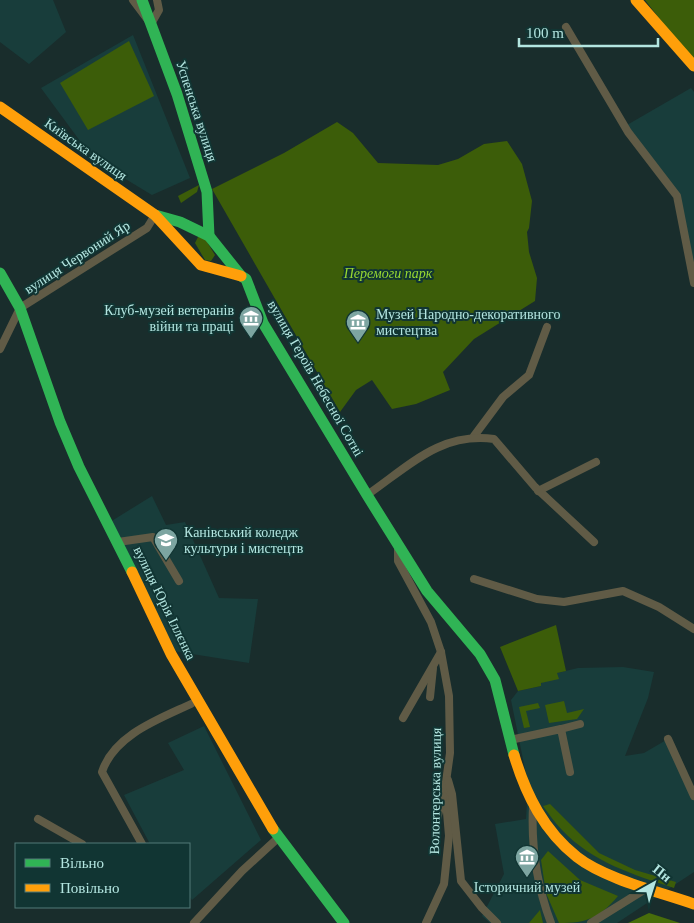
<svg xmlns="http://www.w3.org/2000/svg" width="694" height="923" viewBox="0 0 694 923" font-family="'Times New Roman',serif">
<rect width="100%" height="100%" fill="#192d2c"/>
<g fill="#183d3b">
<polygon points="0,0 53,0 66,32 29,64 0,42"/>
<polygon points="133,35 190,178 152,195 94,160 41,88"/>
<polygon points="691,88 694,92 694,283 677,196 627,125"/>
<polygon points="152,496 166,525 185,522 219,598 258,599 249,663 173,651 110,522"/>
<polygon points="623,667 654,672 648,698 625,756 644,753 668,739 694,788 694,872 617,923 490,923 482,916 504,874 495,824 526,819 528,784 511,700 518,691 541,686 540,684 557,673 578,668"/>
<polygon points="204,726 261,840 192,900 189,896 189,844 150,844 124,795 184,770 168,743"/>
</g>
<g fill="#3c5d09">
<polygon points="645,0 694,0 694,63"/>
<polygon points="129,41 154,96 88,130 60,83"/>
<polygon points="337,122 353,133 378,163 438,165 458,159 484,144 507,141 522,164 532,201 529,228 527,232 529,252 537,278 535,301 474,339 443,372 450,390 416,404 392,409 372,380 356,390 340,412 212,189 284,153"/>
<polygon points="199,185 197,192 181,203 178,196"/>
<polygon points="198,237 204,237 215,255 211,261 205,260 195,243"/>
<polygon points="556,625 566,671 557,673 559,679 541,683 541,686 518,691 500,647"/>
<polygon points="564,701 567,713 584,709 577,719 549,723 545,705"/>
<polygon points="538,703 540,708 526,711 530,727 524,728 519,707"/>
<path d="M550,804L599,853L635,870L676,882L674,888C634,875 592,862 562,830C555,823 549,814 543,806Z"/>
<path d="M548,851L580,880L618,896C599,918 588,923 559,923L546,893L541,860Z"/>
<polygon points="540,910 543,923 529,923"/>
</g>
<polygon fill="#486d0b" points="649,913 680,923 628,923"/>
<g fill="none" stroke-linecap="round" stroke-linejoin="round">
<g stroke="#605b46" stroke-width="8">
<polyline points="133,0 151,24 159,10 157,0"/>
<polyline points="566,27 628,132 677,196 694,283"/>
<polyline points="0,349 20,308 147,228 155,215"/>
<polyline points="474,436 503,397 529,375 547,327"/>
<polyline points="538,491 596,462"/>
<path d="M367,495C409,466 440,432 494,439L535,487L594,542"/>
<polyline points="118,542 153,537 179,581"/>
<polyline points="398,548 398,561 431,622 441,652 449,696 450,753 445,789 449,836 444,884 426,923"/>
<polyline points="474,579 537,599 564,602 623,591 659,607 694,629"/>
<polyline points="430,697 433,668"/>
<polyline points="403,718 441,652"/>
<polyline points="561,729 580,724"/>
<polyline points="668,739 694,796"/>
<polyline points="510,740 561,729 570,772"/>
<polyline points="448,780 452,794 461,881 482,908 497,923"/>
<path d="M533,806C531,846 537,886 551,923"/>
<polyline points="38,819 82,844"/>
<polyline points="436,823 443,796"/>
<path d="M142,844L102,772C114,735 159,719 191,704"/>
<polyline points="194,923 242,871 278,838"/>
<polyline points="591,923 647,888"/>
</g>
<g stroke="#30b455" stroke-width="11">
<polyline points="142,0 177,94 207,192 209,236"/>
<polyline points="155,215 180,222 209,236 241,276 246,279 263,323 367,495 427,591 480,654 495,680 514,755"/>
<polyline points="0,273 20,308 60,422 79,467 132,572"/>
<polyline points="273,829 344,923"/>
</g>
<g stroke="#ff9f0a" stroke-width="11">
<polyline points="636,0 694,66"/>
<polyline points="0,107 155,215 201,265 241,276"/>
<polyline points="132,572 171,654 273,829"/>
<path d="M514,755C526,795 544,831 577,857C605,879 660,892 694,904"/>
</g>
</g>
<defs>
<g id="museum-pin" transform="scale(1.25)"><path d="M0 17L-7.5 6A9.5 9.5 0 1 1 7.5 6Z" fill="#7da5a1" stroke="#113533"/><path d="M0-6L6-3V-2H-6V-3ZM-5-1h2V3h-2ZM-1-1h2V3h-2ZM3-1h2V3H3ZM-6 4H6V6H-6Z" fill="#fff"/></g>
<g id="university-pin" transform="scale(1.25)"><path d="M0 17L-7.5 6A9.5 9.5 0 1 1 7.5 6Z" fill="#7da5a1" stroke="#113533"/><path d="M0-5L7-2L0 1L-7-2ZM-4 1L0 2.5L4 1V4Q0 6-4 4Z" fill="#fff"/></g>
</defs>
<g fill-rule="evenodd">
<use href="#museum-pin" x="251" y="318"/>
<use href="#museum-pin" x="358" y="322"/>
<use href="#university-pin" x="166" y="540"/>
<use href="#museum-pin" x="527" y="857"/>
</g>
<g text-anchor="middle" stroke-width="4" stroke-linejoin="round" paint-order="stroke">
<g font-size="14" fill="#b3e5e0" stroke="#113533">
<text transform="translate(197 111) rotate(72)" y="5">Успенська вулиця</text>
<text transform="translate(86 149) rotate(35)" y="5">Київська вулиця</text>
<text transform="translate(77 257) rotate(-33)" y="5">вулиця Червоний Яр</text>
<text transform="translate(316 378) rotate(60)" y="5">вулиця Героїв Небесної Сотні</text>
<text transform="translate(165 603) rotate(64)" y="5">вулиця Юрія Іллєнка</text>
<text transform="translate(435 791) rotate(-89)" y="5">Волонтерська вулиця</text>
</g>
<g font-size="14" font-style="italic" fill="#98d931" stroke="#113533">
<text x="388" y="278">Перемоги парк</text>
</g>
<g font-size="14" fill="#b3e5e0" stroke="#113533" text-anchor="start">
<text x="234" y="315" text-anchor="end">Клуб-музей ветеранів<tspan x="234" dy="16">війни та праці</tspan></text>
<text x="376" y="319">Музей Народно-декоративного<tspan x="376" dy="16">мистецтва</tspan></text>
<text x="184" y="537">Канівський коледж<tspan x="184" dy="16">культури і мистецтв</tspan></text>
<text x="527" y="892" text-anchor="middle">Історичний музей</text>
</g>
</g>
<rect x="15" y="843" width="175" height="65" fill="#113533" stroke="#527b78"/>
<rect x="25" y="859" width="25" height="8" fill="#30b455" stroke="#527b78"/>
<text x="60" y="868" font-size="15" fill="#b3e5e0">Вільно</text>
<rect x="25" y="884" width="25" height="8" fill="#ff9f0a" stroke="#527b78"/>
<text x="60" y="893" font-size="15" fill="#b3e5e0">Повільно</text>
<g transform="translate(654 883) rotate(39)" stroke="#113533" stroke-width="4" paint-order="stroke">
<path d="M0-4L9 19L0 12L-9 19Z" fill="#b3e5e0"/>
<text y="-8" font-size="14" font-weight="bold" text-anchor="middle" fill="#b3e5e0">Пн</text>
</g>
<path d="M519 38v8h139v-8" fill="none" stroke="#b3e5e0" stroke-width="2.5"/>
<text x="526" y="38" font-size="15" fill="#b3e5e0" stroke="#113533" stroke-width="4" paint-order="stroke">100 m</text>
</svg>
